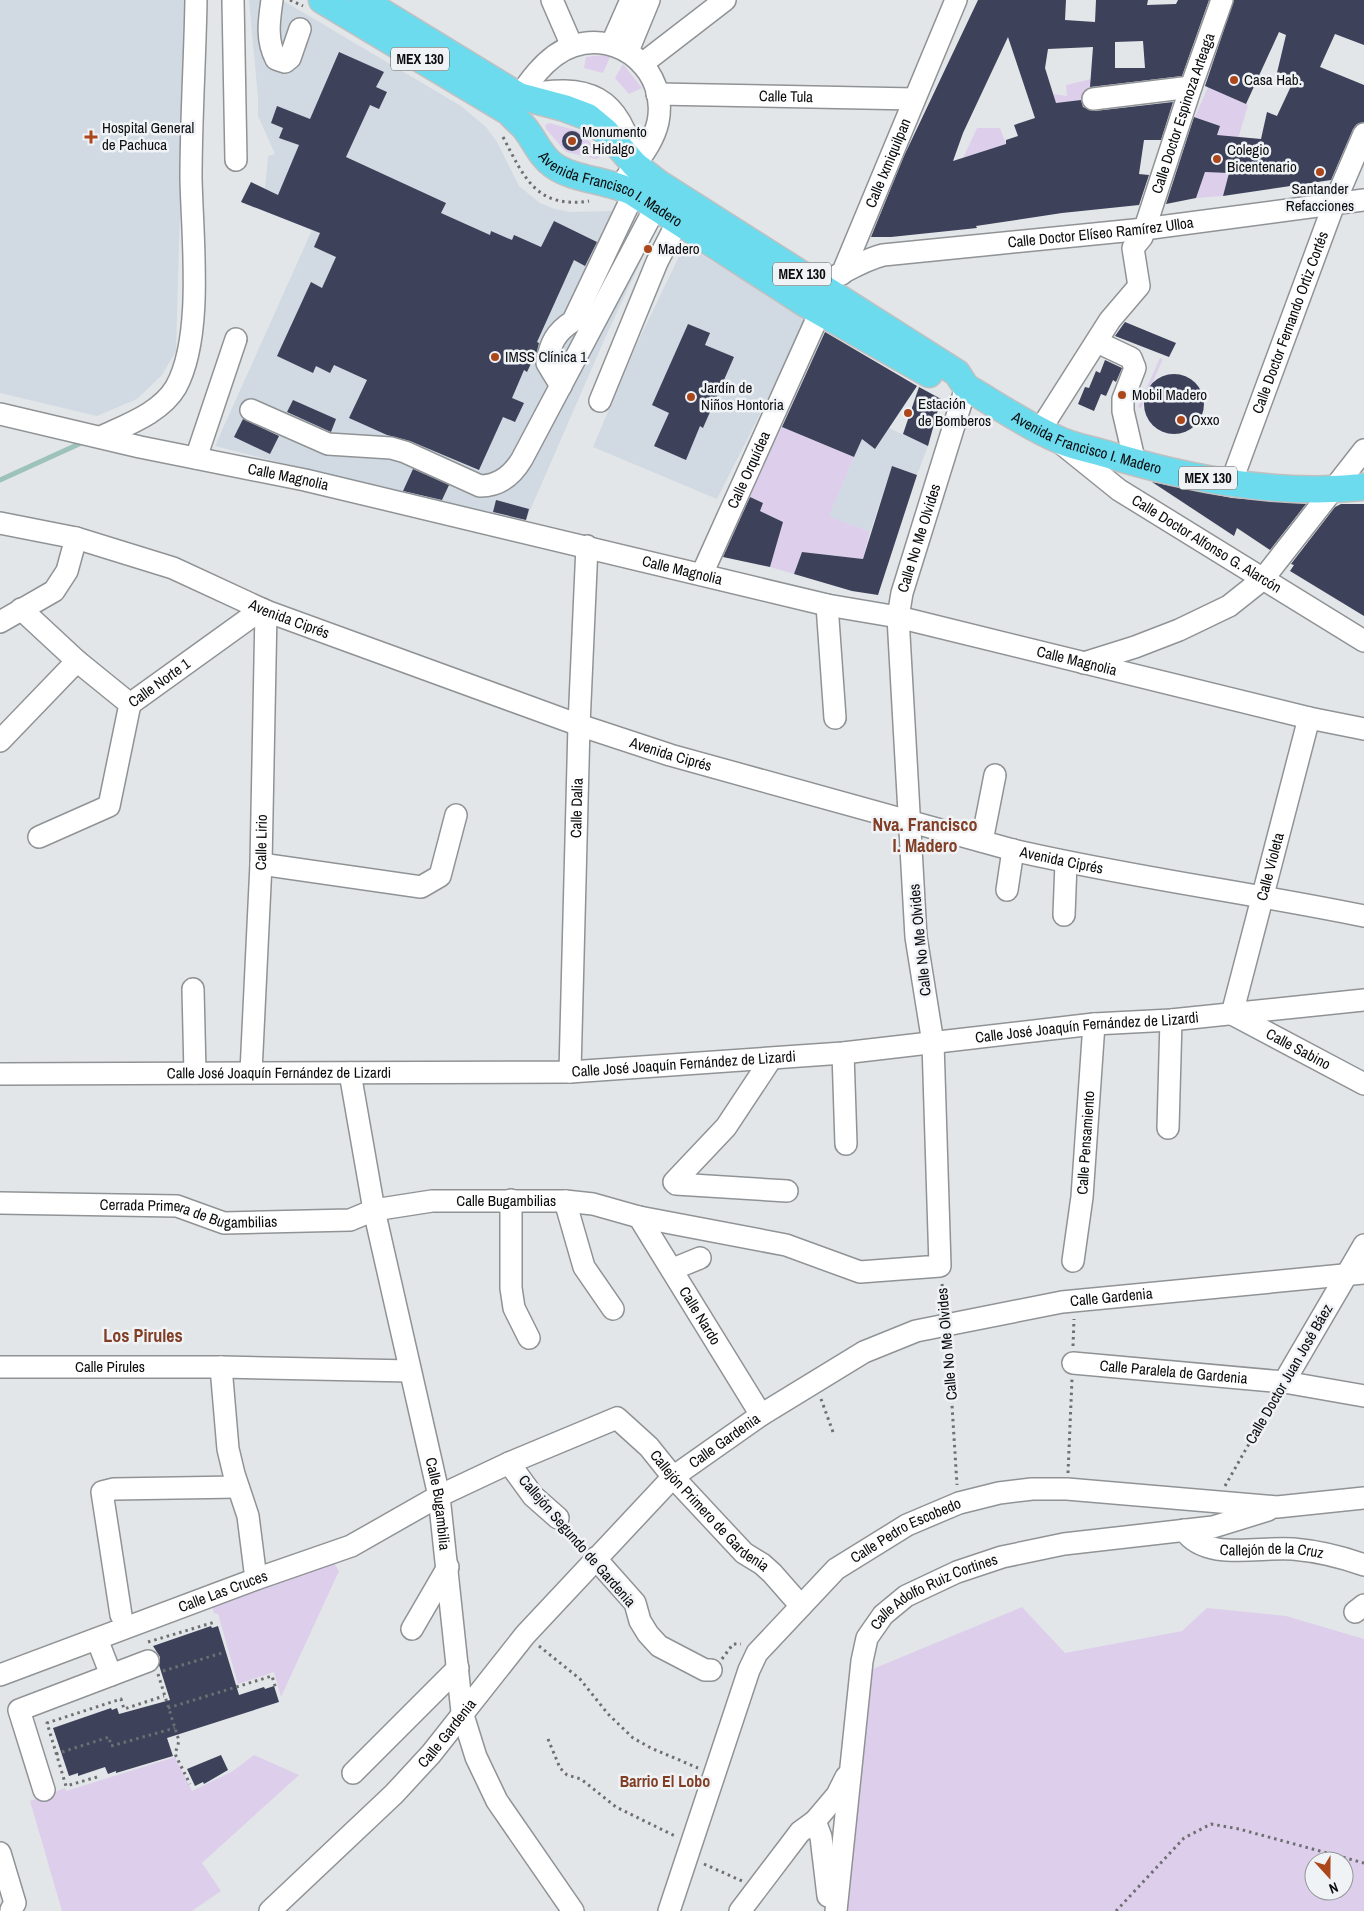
<svg xmlns="http://www.w3.org/2000/svg" width="1364" height="1911" viewBox="0 0 1364 1911" font-family="'Archivo Narrow',sans-serif">
<rect width="100%" height="100%" fill="#e3e6e8"/>
<g fill="#d1dae2">
<polygon points="0,0 186,0 176,351 162,375 137,399 97,416 0,393"/>
<polygon points="249,0 282,0 461,106 486,127 497,142 519,186 540,203 555,209 570,212 611,211 656,229 605,338 525,522 493,513 440,504 215,446 312,230 241,202 251,182 265,189 268,156 275,154 258,116 258,98"/>
<polygon points="685,244 807,321 717,499 593,447 635,348"/>
<polygon points="889,428 928,446 917,475 892,466 870,532 828,516 862,439 875,449"/>
</g>
<g fill="#ddcfeb" fill-rule="evenodd">
<polygon points="602,55 610,57 603,73 584,68 586,57"/>
<polygon points="623,64 642,88 629,94 615,78"/>
<polygon points="1091,79 1103,85 1105,97 1078,100 1067,139 1053,94 1067,96 1066,85"/>
<polygon points="1208,87 1248,105 1235,149 1212,150 1220,126 1195,117"/>
<polygon points="549,123 579,131 600,153 600,157 596,159 566,152 546,129 545,125"/>
<polygon points="977,128 1000,128 1006,144 963,158"/>
<polygon points="1205,172 1229,173 1223,196 1196,198"/>
<polygon points="1160,358 1163,359 1141,408 1138,407"/>
<polygon points="782,427 854,457 829,516 870,532 863,559 802,552 794,574 770,567 783,522 760,511 763,503 749,497"/>
<polygon points="330,1557 339,1571 281,1697 274,1672 238,1684 218,1614 214,1613 210,1601"/>
<path d="M1022,1607L1065,1653L1182,1631L1207,1608L1286,1616L1364,1639V1911H838L856,1676ZM1314,1861H1344V1891H1314Z"/>
<polygon points="254,1755 299,1775 202,1863 221,1891 192,1911 62,1911 30,1801 65,1788 66,1791 175,1757 192,1791 233,1771"/>
</g>
<g fill="none" stroke-linecap="round" stroke-linejoin="round">
<polyline stroke="#9cc2bb" stroke-width="5" points="0,480 79,444"/>
</g>
<g fill="#3d415a" fill-rule="evenodd">
<path d="M978,0H1066L1065,20L1095,22L1096,0H1148L1147,5L1176,4L1178,0H1209L1182,76L1090,87L1093,47L1048,49L1045,68L1056,103L1081,100L1083,107L1095,111L1173,102L1161,140H1144L1139,174L1149,175L1139,205L1062,213L976,226L977,228L891,237H871L904,156ZM1008,37L1035,118L1014,125L1018,136L1006,140V144L953,161L963,133ZM1143,41L1145,68H1115V42Z"/>
<polygon points="1234,0 1364,0 1364,45 1335,34 1320,67 1364,85 1364,122 1357,124 1353,129 1331,180 1223,196 1229,173 1205,172 1196,198 1166,204 1194,117 1220,126 1217,135 1261,139 1267,112 1277,116 1292,84 1276,77 1286,35 1279,32 1246,104 1205,86"/>
<polygon points="339,52 384,72 376,87 387,92 379,109 370,105 346,157 446,203 441,213 490,235 491,231 512,240 514,235 541,247 554,221 597,242 585,266 574,260 537,342 539,343 537,351 527,372 524,370 512,398 524,403 515,422 503,417 479,470 410,441 387,435 349,418 367,380 334,365 330,373 316,366 313,373 277,356 311,282 322,288 336,257 314,247 320,233 241,202 251,182 278,195 299,145 279,138 283,128 271,123 277,106 310,119"/>
<circle cx="572" cy="141" r="10"/>
<polygon points="1125,322 1176,343 1169,357 1115,336"/>
<polygon points="688,324 710,333 705,345 734,357 703,428 700,426 686,460 654,446 669,413 652,405"/>
<polygon points="825,332 917,386 875,449 862,439 854,457 782,427"/>
<polygon points="1105,360 1122,368 1116,382 1113,380 1106,396 1101,394 1094,411 1078,404 1085,387 1089,388 1096,371 1100,373"/>
<circle cx="1174" cy="404" r="30"/>
<polygon points="919,387 941,399 928,446 903,434"/>
<polygon points="293,400 336,419 331,432 287,412"/>
<polygon points="243,419 279,436 270,454 234,437"/>
<polygon points="892,466 917,475 878,595 852,591 794,574 802,552 863,559"/>
<polygon points="413,469 449,485 442,500 403,491"/>
<polygon points="1152,482 1232,498 1306,504 1270,550 1237,528 1234,536"/>
<polygon points="750,497 763,503 760,511 783,522 770,567 723,557"/>
<polygon points="496,500 529,509 526,520 493,512"/>
<polygon points="1341,504 1364,504 1364,616 1290,571 1294,565 1291,564 1335,507"/>
<polygon points="211,1626 212,1628 218,1626 239,1695 264,1687 265,1689 274,1686 279,1702 167,1738 173,1756 116,1773 116,1771 108,1774 105,1767 78,1776 78,1773 69,1776 53,1728 111,1708 112,1710 117,1708 119,1714 170,1700 159,1665 160,1657 153,1646"/>
<polygon points="221,1755 228,1770 204,1784 203,1782 195,1786 187,1769"/>
</g>
<g fill="none" stroke-linecap="round" stroke-linejoin="round">
<g stroke="#909395" stroke-width="24">
<g id="minor">
<polyline points="233,0 236,160"/>
<path d="M272,0C269,21 266,40 276,59L285,62L290,58L300,29"/>
<polyline points="552,0 572,46"/>
<polyline points="612,43 631,0"/>
<polyline points="628,51 649,0"/>
<polyline points="642,64 725,0"/>
<path id="s1" d="M657,94L914,99"/>
<path d="M521,96C588,82 621,95 635,165"/>
<polyline points="1093,99 1191,87"/>
<path d="M512,108C526,85 546,55 573,46C621,30 668,72 658,122C653,144 638,160 626,178"/>
<path id="s2" d="M842,274L956,0"/>
<path id="s3" d="M805,289C834,281 855,262 883,255L1144,229L1364,200"/>
<polyline points="1097,342 1131,358 1135,368 1123,399 1123,411 1135,463"/>
<path d="M561,386L547,363C550,343 556,332 573,321L634,193"/>
<polyline points="600,401 657,262 685,207"/>
<path d="M251,410L328,444L391,448L405,452L480,486C499,486 512,476 522,459L655,208"/>
<path id="s4" d="M0,414L140,447L305,480L827,605L898,617L1309,718L1364,729"/>
<path id="s5" d="M1040,430L1110,320L1139,286L1133,248L1142,237L1191,87L1222,0"/>
<path d="M101,437C126,425 161,413 176,387C204,336 192,236 191,178C191,119 195,59 196,0"/>
<path id="s6" d="M1062,444L1119,490L1364,641"/>
<polyline points="196,458 236,339"/>
<path id="s7" d="M1231,483L1334,204L1364,134"/>
<path id="s8" d="M0,523L76,538L173,568L266,611L579,725L670,755L1013,850C1129,877 1247,892 1364,916"/>
<path id="s9" d="M702,574L820,312"/>
<polyline points="827,605 835,718"/>
<polyline points="21,609 77,661 130,704"/>
<polyline points="0,622 54,591 67,571 76,538"/>
<polyline points="1084,663 1135,647 1179,630 1229,606 1263,579 1364,450"/>
<path id="s10" d="M130,704L262,609"/>
<polyline points="0,741 77,661"/>
<polyline points="39,837 109,806 130,704"/>
<polyline points="982,841 995,775"/>
<polyline points="261,864 421,887 440,876 456,815"/>
<polyline points="1007,890 1013,850"/>
<polyline points="1064,915 1066,863"/>
<polyline points="193,989 195,1073"/>
<path id="s11" d="M1232,1014L1309,718"/>
<path id="s12" d="M1232,1014L1364,1084"/>
<polyline points="843,1053 846,1144"/>
<polyline points="771,1059 726,1127 674,1182 676,1184 787,1191"/>
<path id="s13" d="M251,1072L261,864L266,611"/>
<path id="s14" d="M570,1072L579,725L587,546"/>
<path id="s15" d="M350,1073L374,1210L439,1496L462,1712L476,1757L497,1801L573,1911"/>
<path id="s16" d="M0,1074L570,1072L843,1053L1094,1024L1171,1020L1364,1000"/>
<polyline points="1168,1128 1171,1020"/>
<polyline points="511,1200 511,1288 514,1308 529,1338"/>
<polyline points="565,1201 584,1267 613,1309"/>
<path id="s17" d="M0,1203L177,1206L224,1223L350,1220L374,1210L432,1201H565L593,1204L639,1217L786,1245L860,1272L940,1266L933,1043L916,937L898,617L902,593L966,387"/>
<path id="s18" d="M639,1217L761,1415"/>
<path id="s19" d="M1073,1261L1082,1197L1094,1024"/>
<polyline points="673,1269 700,1258"/>
<path id="s20" d="M1073,1363L1284,1382L1364,1396"/>
<path id="s21" d="M0,1367H221L410,1371"/>
<polyline points="221,1367 228,1449 234,1474 248,1516 256,1579"/>
<polyline points="1284,1382 1364,1245"/>
<polyline points="509,1463 533,1496 558,1518"/>
<path id="s22" d="M1184,1530C1206,1562 1259,1546 1293,1549C1316,1551 1342,1557 1364,1565"/>
<polyline points="595,1558 635,1603 640,1621 648,1634 659,1646 705,1670 711,1670"/>
<polyline points="1355,1612 1364,1605"/>
<polyline points="121,1615 102,1492 114,1489 238,1487"/>
<polyline points="412,1629 448,1567"/>
<polyline points="97,1639 111,1675"/>
<path id="s23" d="M0,1675L256,1579L351,1546L439,1496L509,1463L617,1418L649,1447L673,1477L744,1553L762,1564L772,1573L801,1606"/>
<polyline points="353,1773 458,1668"/>
<polyline points="44,1790 19,1710 148,1661"/>
<polyline points="815,1821 821,1837 828,1896"/>
<polyline points="0,1853 15,1903 11,1910"/>
<path id="s24" d="M270,1911L394,1794L431,1754L525,1635L673,1477L761,1415L864,1352L916,1331L1062,1302L1364,1273"/>
<path id="s25" d="M669,1911L749,1670L757,1653L836,1569L907,1525L959,1503L999,1493L1032,1489H1067L1277,1507L1364,1498"/>
<polyline points="740,1911 800,1832 815,1821 837,1795 846,1777"/>
<path id="s26" d="M836,1911L862,1661L867,1638L883,1615L906,1596L957,1572L1002,1557L1064,1544L1213,1527L1268,1510"/>
</g>
</g>
<g stroke="#c0c0c0" stroke-width="29">
<g id="major">
<path id="s27" d="M322,0L509,112C513,117 518,121 523,126C534,138 539,155 553,165C573,180 609,180 634,193L806,304L929,374"/>
<path id="s28" d="M362,0L519,96L564,108L588,117L606,132L635,165L658,183L957,373L966,387C995,404 1024,424 1055,438C1070,446 1089,449 1106,454C1189,479 1277,496 1364,487"/>
</g>
</g>
<g stroke="#6d6f71" stroke-width="3" stroke-dasharray="2.5 4" stroke-linecap="butt">
<polyline points="290,0 303,6"/>
<path d="M503,137C524,177 536,209 589,201"/>
<polyline points="942,1284 945,1308"/>
<polyline points="948,1341 957,1485"/>
<polyline points="1073,1346 1074,1319"/>
<polyline points="821,1399 833,1432"/>
<polyline points="1068,1473 1072,1379"/>
<polyline points="1225,1486 1275,1398"/>
<polyline points="570,1531 583,1545"/>
<polyline points="148,1642 215,1622"/>
<polyline points="539,1646 580,1679 608,1714 633,1738 651,1748 698,1768"/>
<polyline points="722,1659 733,1644 741,1644"/>
<polyline points="163,1671 225,1652"/>
<polyline points="158,1674 179,1741 175,1754 190,1784"/>
<polyline points="168,1708 272,1676 276,1689"/>
<polyline points="548,1739 560,1768 567,1775 581,1779 616,1807 675,1836"/>
<polyline points="56,1754 109,1737 111,1746 175,1728"/>
<polyline points="97,1777 66,1786 47,1723 121,1699 124,1709 164,1696"/>
<polyline points="704,1864 742,1881"/>
<polyline points="1116,1911 1184,1838 1211,1824 1239,1829 1364,1863"/>
</g>
<use href="#minor" stroke="#fff" stroke-width="21"/>
<use href="#major" stroke="#6cdbee" stroke-width="26"/>
</g>
<g fill="#ac461b" stroke="#f0f3f6" stroke-width="2">
<circle cx="1234" cy="80" r="5"/>
<path d="M88.5 129.5h5v5h5v5h-5v5h-5v-5h-5v-5h5z"/>
<circle cx="572" cy="141" r="5"/>
<circle cx="1217" cy="159" r="5"/>
<circle cx="1320" cy="172" r="5"/>
<circle cx="648" cy="249" r="5"/>
<circle cx="495" cy="357" r="5"/>
<circle cx="1122" cy="395" r="5"/>
<circle cx="691" cy="397" r="5"/>
<circle cx="908" cy="413" r="5"/>
<circle cx="1181" cy="420" r="5"/>
</g>
<g text-anchor="middle" stroke-width="5" stroke-linejoin="round" paint-order="stroke">
<g fill="#f0f3f6" stroke="#505153" stroke-width="1">
<rect x="391" y="47.5" width="58" height="23" rx="4"/>
<rect x="773" y="262.5" width="58" height="23" rx="4"/>
<rect x="1179" y="466.5" width="58" height="23" rx="4"/>
</g>
<g font-size="14" font-weight="bold" fill="#0b0c0d">
<text x="420" y="64">MEX 130</text>
<text x="802" y="279">MEX 130</text>
<text x="1208" y="483">MEX 130</text>
</g>
<g font-size="15" fill="#0b0c0d" stroke="#f0f3f6" text-anchor="start">
<text x="1244" y="85">Casa Hab.</text>
<text x="102" y="133">Hospital General<tspan x="102" dy="17">de Pachuca</tspan></text>
<text x="582" y="137">Monumento<tspan x="582" dy="17">a Hidalgo</tspan></text>
<text x="1227" y="155">Colegio<tspan x="1227" dy="17">Bicentenario</tspan></text>
<text x="1320" y="194" text-anchor="middle">Santander<tspan x="1320" dy="17">Refacciones</tspan></text>
<text x="658" y="254">Madero</text>
<text x="505" y="362">IMSS Clínica 1</text>
<text x="701" y="393">Jardín de<tspan x="701" dy="17">Niños Hontoria</tspan></text>
<text x="1132" y="400">Mobil Madero</text>
<text x="918" y="409">Estación<tspan x="918" dy="17">de Bomberos</tspan></text>
<text x="1191" y="425">Oxxo</text>
</g>
<g font-size="15" fill="#0b0c0d" stroke="#f0f3f6">
<text dy="5" stroke="none"><textPath href="#s1" startOffset="129">Calle Tula</textPath></text>
<text dy="5" stroke="none"><textPath href="#s5" startOffset="358">Calle Doctor Espinoza Arteaga</textPath></text>
<text dy="5" stroke="none"><textPath href="#s2" startOffset="120">Calle Ixmiquilpan</textPath></text>
<text dy="5" stroke="none"><textPath href="#s27" startOffset="350">Avenida Francisco I. Madero</textPath></text>
<text dy="5" stroke="none"><textPath href="#s3" startOffset="304">Calle Doctor Elíseo Ramírez Ulloa</textPath></text>
<text dy="5" stroke="none"><textPath href="#s7" startOffset="171">Calle Doctor Fernando Ortiz Cortés</textPath></text>
<text dy="5" stroke="none"><textPath href="#s28" startOffset="858">Avenida Francisco I. Madero</textPath></text>
<text dy="5" stroke="none"><textPath href="#s9" startOffset="114">Calle Orquídea</textPath></text>
<text dy="5" stroke="none"><textPath href="#s4" startOffset="295">Calle Magnolia</textPath></text>
<text dy="5" stroke="none"><textPath href="#s17" startOffset="1688">Calle No Me Olvides</textPath></text>
<text dy="5" stroke="none"><textPath href="#s6" startOffset="176">Calle Doctor Alfonso G. Alarcón</textPath></text>
<text dy="5" stroke="none"><textPath href="#s4" startOffset="700">Calle Magnolia</textPath></text>
<text dy="5" stroke="none"><textPath href="#s8" startOffset="306">Avenida Ciprés</textPath></text>
<text dy="5" stroke="none"><textPath href="#s4" startOffset="1105">Calle Magnolia</textPath></text>
<text dy="5" stroke="none"><textPath href="#s10" startOffset="36">Calle Norte 1</textPath></text>
<text dy="5" stroke="none"><textPath href="#s8" startOffset="711">Avenida Ciprés</textPath></text>
<text dy="5" stroke="none"><textPath href="#s14" startOffset="264">Calle Dalia</textPath></text>
<text dy="5" stroke="none"><textPath href="#s13" startOffset="230">Calle Lirio</textPath></text>
<text dy="5" stroke="none"><textPath href="#s8" startOffset="1116">Avenida Ciprés</textPath></text>
<text dy="5" stroke="none"><textPath href="#s11" startOffset="152">Calle Violeta</textPath></text>
<text transform="translate(920 940) rotate(-96)" y="5">Calle No Me Olvides</text>
<text dy="5" stroke="none"><textPath href="#s16" startOffset="1089">Calle José Joaquín Fernández de Lizardi</textPath></text>
<text dy="5" stroke="none"><textPath href="#s12" startOffset="75">Calle Sabino</textPath></text>
<text dy="5" stroke="none"><textPath href="#s16" startOffset="684">Calle José Joaquín Fernández de Lizardi</textPath></text>
<text dy="5" stroke="none"><textPath href="#s16" startOffset="279">Calle José Joaquín Fernández de Lizardi</textPath></text>
<text dy="5" stroke="none"><textPath href="#s19" startOffset="119">Calle Pensamiento</textPath></text>
<text dy="5" stroke="none"><textPath href="#s17" startOffset="512">Calle Bugambilias</textPath></text>
<text dy="5" stroke="none"><textPath href="#s17" startOffset="190">Cerrada Primera de Bugambilias</textPath></text>
<text dy="5" stroke="none"><textPath href="#s24" startOffset="1076">Calle Gardenia</textPath></text>
<text dy="5" stroke="none"><textPath href="#s18" startOffset="116">Calle Nardo</textPath></text>
<text transform="translate(947 1344) rotate(-95)" y="5">Calle No Me Olvides</text>
<text dy="5" stroke="none"><textPath href="#s21" startOffset="110">Calle Pirules</textPath></text>
<text dy="5" stroke="none"><textPath href="#s20" startOffset="101">Calle Paralela de Gardenia</textPath></text>
<text transform="translate(1289 1374) rotate(-60)" y="5">Calle Doctor Juan José Báez</text>
<text dy="5" stroke="none"><textPath href="#s24" startOffset="656">Calle Gardenia</textPath></text>
<text dy="5" stroke="none"><textPath href="#s15" startOffset="440">Calle Bugambilia</textPath></text>
<text dy="5" stroke="none"><textPath href="#s23" startOffset="801">Callejón Primero de Gardenia</textPath></text>
<text dy="5" stroke="none"><textPath href="#s25" startOffset="468">Calle Pedro Escobedo</textPath></text>
<text transform="translate(577 1541) rotate(49)" y="5">Callejón Segundo de Gardenia</text>
<text dy="5" stroke="none"><textPath href="#s22" startOffset="94">Callejón de la Cruz</textPath></text>
<text dy="5" stroke="none"><textPath href="#s23" startOffset="238">Calle Las Cruces</textPath></text>
<text dy="5" stroke="none"><textPath href="#s26" startOffset="359">Calle Adolfo Ruiz Cortines</textPath></text>
<text dy="5" stroke="none"><textPath href="#s24" startOffset="251">Calle Gardenia</textPath></text>
</g>
<g font-size="16" font-weight="bold" fill="#813e25" stroke="#f0f3f6">
<text x="665" y="1787">Barrio El Lobo</text>
</g>
<g font-size="18" font-weight="bold" fill="#813e25" stroke="#f0f3f6">
<text x="925" y="831">Nva. Francisco<tspan x="925" dy="21">I. Madero</tspan></text>
<text x="143" y="1342">Los Pirules</text>
</g>
</g>
<g transform="translate(1329 1876) rotate(159)"><circle r="24" fill="#f0f3f6" stroke="#949799"/>
<path d="M0-4L9 19L0 12L-9 19Z" fill="#ac461b"/>
<text y="-8" font-size="14" font-weight="bold" text-anchor="middle" fill="#0b0c0d">N</text>
</g>
</svg>
